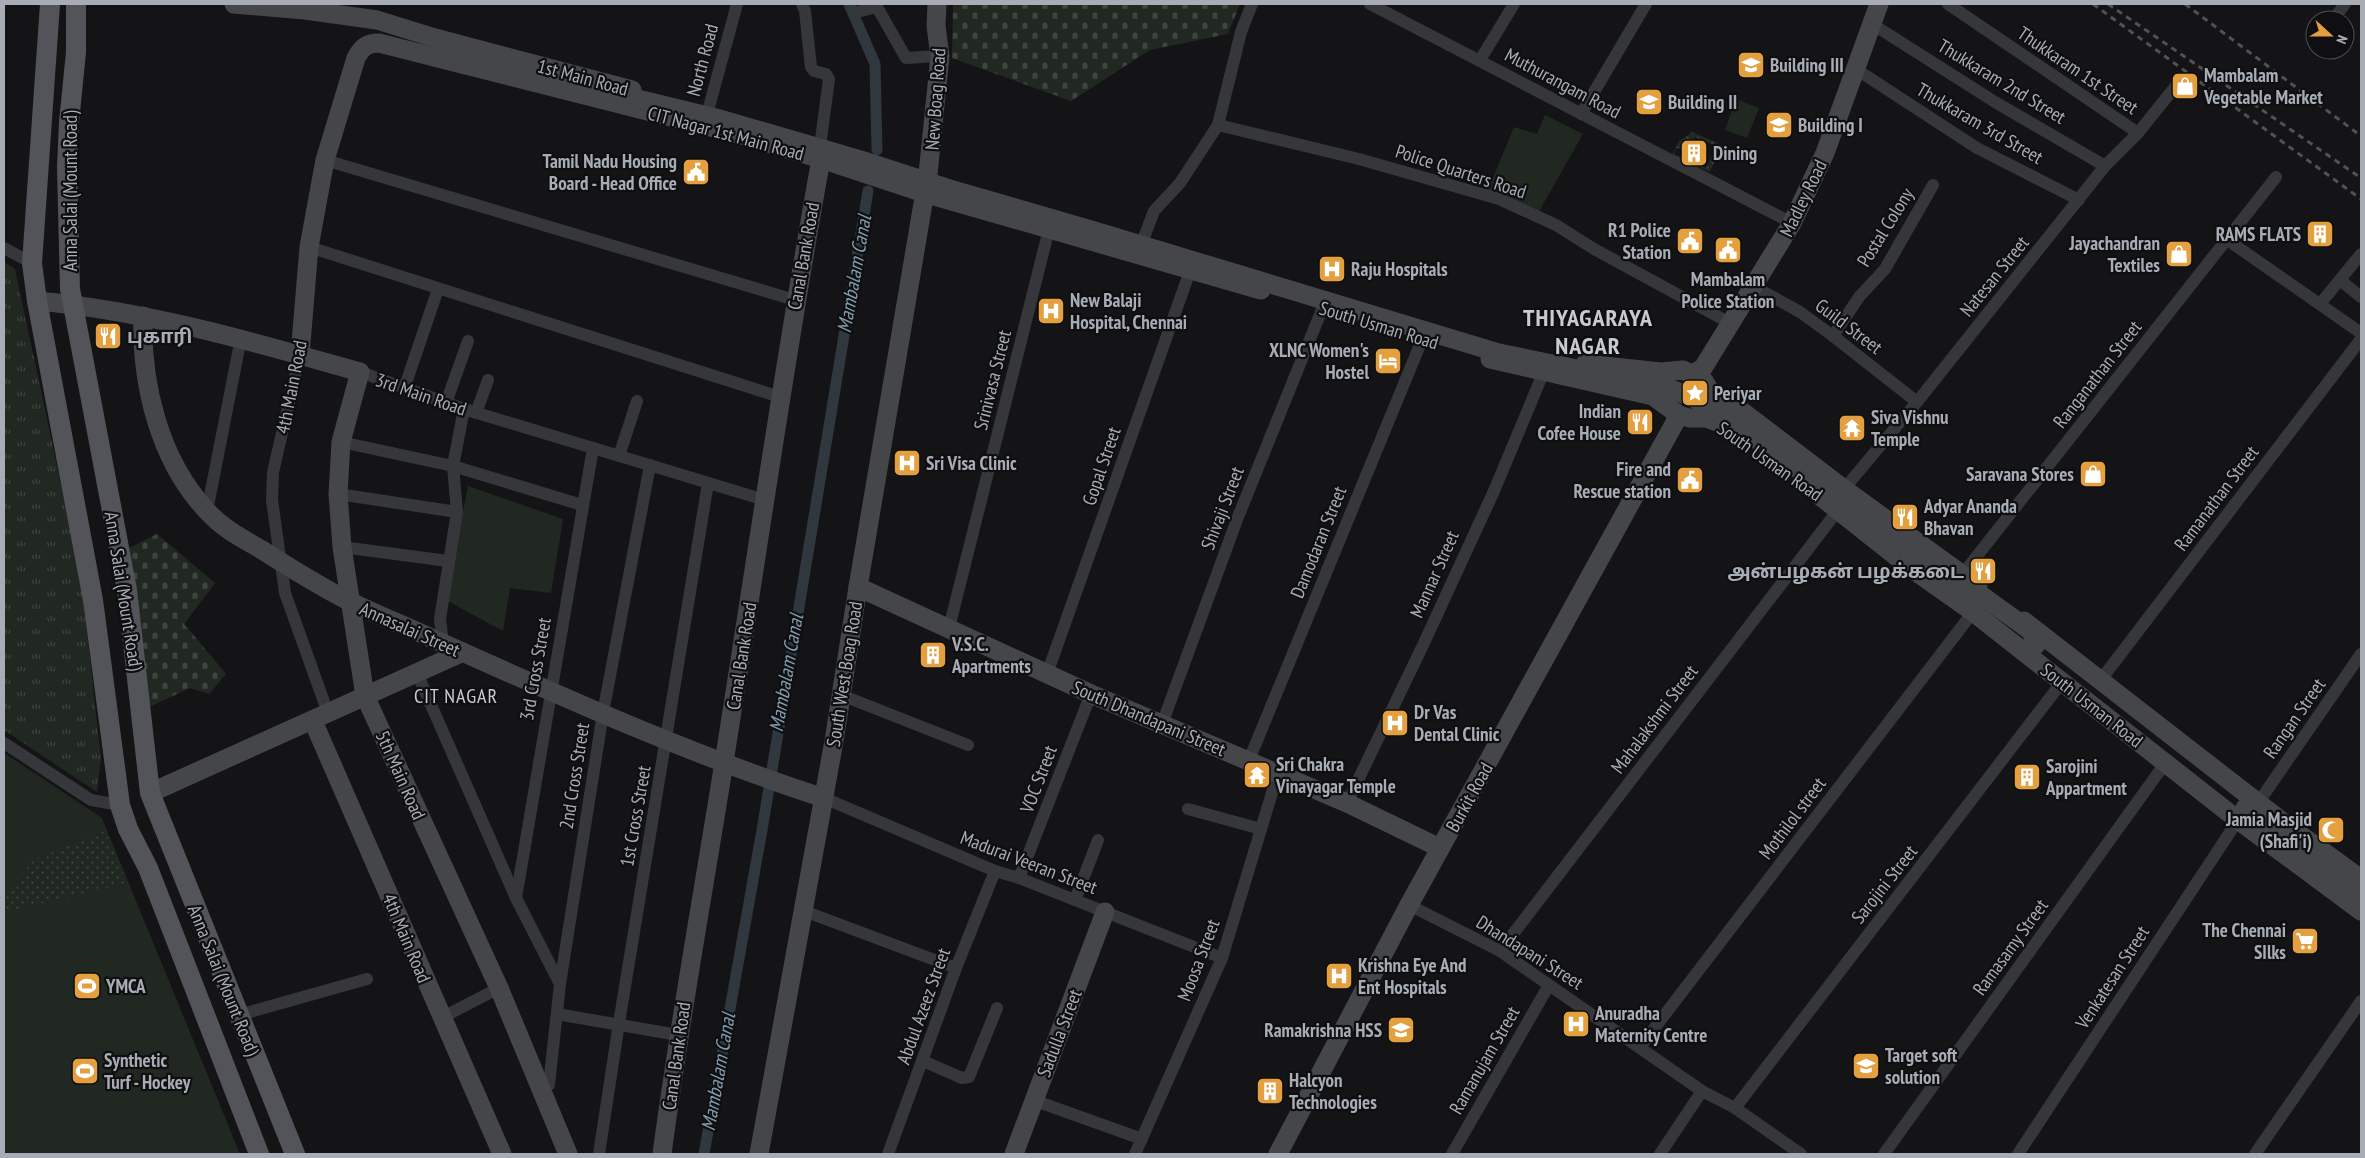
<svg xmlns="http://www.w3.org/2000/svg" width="2365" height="1158" viewBox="0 0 2365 1158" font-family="'PT Sans Narrow','Noto Sans Tamil',sans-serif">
<defs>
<pattern id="grass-tufts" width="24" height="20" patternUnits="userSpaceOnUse" patternTransform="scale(1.25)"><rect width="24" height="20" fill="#212821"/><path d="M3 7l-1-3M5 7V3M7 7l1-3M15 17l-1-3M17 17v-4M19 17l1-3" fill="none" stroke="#3e443f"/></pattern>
<pattern id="cemetery-stones" width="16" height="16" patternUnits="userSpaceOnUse" patternTransform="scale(1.25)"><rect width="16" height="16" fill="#212821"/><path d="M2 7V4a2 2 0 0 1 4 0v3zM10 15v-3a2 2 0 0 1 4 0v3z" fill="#3e443f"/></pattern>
<pattern id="garden-dots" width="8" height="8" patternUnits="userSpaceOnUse" patternTransform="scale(1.25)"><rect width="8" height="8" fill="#212821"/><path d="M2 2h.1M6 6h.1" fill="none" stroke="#3e443f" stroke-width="1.8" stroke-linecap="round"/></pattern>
</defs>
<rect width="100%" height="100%" fill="#141416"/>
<polygon fill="url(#grass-tufts)" points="4,262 15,269 81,578 101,759 97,792 4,730"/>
<g fill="url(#cemetery-stones)">
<polygon points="953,4 1240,4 1228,34 1150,50 1071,101 952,58"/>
<polygon points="157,534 215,583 184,624 226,674 209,694 190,688 145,709 125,550"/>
</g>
<g fill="#212821">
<polygon points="1736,99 1759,108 1747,138 1725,130"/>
<polygon points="1545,115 1583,134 1538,213 1488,190 1514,127 1537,134"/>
<polygon points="468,486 563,519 551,593 510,588 503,631 446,600"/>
<polygon points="4,753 102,818 240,1154 4,1154"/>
</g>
<g fill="url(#garden-dots)" fill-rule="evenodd">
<path d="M1692,132L1722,145L1710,172L1672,155L1679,141ZM1695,137L1716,146L1706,168L1674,154L1677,148L1688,152Z"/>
<polygon points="105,831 127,883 4,912 4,898 33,860"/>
</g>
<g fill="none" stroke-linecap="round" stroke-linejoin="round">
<g stroke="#2e383e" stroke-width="11">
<polyline points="849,4 875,64 877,150"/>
<polyline points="704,1154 762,830 868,191"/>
</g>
<g stroke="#36373b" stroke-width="12">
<polyline points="802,4 805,11 811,67 814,71 826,74 829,79 821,139"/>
<polyline points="1370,4 1792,223"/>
<polyline points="1948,4 2138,133"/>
<polyline points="857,12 877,7 906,58 940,56"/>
<polyline points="2333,20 2345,4"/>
<polyline points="1880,29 1995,102 2105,166"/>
<polyline points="1480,60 1514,4"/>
<polyline points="1865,75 1977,148 2079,200"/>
<polyline points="1581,114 1646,4"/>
<polyline points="705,122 737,4"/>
<polyline points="1218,125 1359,159 1499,199 1556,225 1594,249 1730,323"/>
<polyline points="325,160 795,300"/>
<polyline points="2226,239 2361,333"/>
<polyline points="1143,240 1154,211 1180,183 1218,125 1241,32 1252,4"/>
<polyline points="309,247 780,397"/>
<polyline points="4,248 32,263"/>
<polyline points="2340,280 2361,297"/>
<polyline points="1755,287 1800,312 1833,336 1917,402"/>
<polyline points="2320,304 2361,254"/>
<polyline points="1833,336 1859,297 1885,269 1933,185"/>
<polyline points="300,355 273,472 272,500 285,593 328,713"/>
<polyline points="360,372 464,409 765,500"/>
<polyline points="404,389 438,289"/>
<polyline points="446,403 468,341"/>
<polyline points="476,413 488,380"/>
<polyline points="341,442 453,466 582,505"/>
<polyline points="619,456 637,401"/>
<polyline points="1844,489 1917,402 2105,166 2138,133 2175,87"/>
<polyline points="338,494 457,512"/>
<polyline points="207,511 241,338"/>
<polyline points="342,547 448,561"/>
<polyline points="1958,580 2276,177"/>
<polyline points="949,628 1049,229"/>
<polyline points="443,643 440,619 457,512 453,466 464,409"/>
<polyline points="417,673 516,898 560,984"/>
<polyline points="1047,674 1190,271"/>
<polyline points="2100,681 2361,339"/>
<polyline points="841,695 968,745"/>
<polyline points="1162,724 1238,517 1323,307"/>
<polyline points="4,743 91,800 120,805"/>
<polyline points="1249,760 1422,340"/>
<polyline points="824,798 995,871 1019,878 1222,958"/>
<polyline points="1347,803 1424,643 1494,491 1547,364"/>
<polyline points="2258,803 2361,654"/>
<polyline points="1188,809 1261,829"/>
<polyline points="1019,878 1091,694"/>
<polyline points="516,898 593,448"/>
<polyline points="1075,900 1098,840"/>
<polyline points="1409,905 1500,951 1702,1091 1735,1108 1801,1154"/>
<polyline points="804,911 956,968"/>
<polyline points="1500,951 1838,510"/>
<polyline points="557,1014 678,1035"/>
<polyline points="239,1015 367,979"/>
<polyline points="441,1018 499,988"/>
<polyline points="1640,1047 1973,612"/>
<polyline points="923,1061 962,1078 969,1077 997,1008"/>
<polyline points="541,1089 549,1085 560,984 603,713 650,465"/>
<polyline points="1033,1100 1142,1139"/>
<polyline points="1735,1108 2062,682"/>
<polyline points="599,1154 619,1023 708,483"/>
<polyline points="888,1154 956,968 995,871"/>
<polyline points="1135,1154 1222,958 1278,773"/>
<polyline points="1452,1154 1549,985"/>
<polyline points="1660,1154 1702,1091"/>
<polyline points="1884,1154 2166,762"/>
<polyline points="2018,1154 2238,820"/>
<polyline points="2255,1154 2361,1001"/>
</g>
<g stroke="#44464a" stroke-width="19">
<polyline points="234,4 305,10 377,20 435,38 632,90"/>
<path d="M37,301C147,311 254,342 360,372L341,442L338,494L342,547L365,696L499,988L568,1154"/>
<path d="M143,316C141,384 159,460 207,511C223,529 242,538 262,550C291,568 320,587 351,602C376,614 403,625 429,637C558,695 688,754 824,798"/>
<path d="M300,355L309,247L325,160L356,58C362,47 367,43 379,43L738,134L821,159L924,193L1261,290"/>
<polyline points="1490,359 1653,396 1679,415 1689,418 1706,418 1719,423 1731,432"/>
<polyline points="1585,364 1661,372 1683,370 1704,381 1716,401 1739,409 1844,489 1978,586"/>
<polyline points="1693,374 1703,368 1792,223 1825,153 1879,4"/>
<polyline points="1820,496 1912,569 1973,612 2238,820 2361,911"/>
<polyline points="858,587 1091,694 1347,803 1440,848"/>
<polyline points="2024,621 2284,823 2361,879"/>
<polyline points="313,721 502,1154"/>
<polyline points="150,793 463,652"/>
<path d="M662,1154C681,1010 708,867 730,724C760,535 787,346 821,159"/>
<polyline points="759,1154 834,741 858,587 928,174 940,56 936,26 937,4"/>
<polyline points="1014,1154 1105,912"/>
<polyline points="1278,1154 1409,905 1679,415"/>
</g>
<g stroke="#525459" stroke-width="20">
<polyline points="50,4 32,263 37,301 93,600 120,805 128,829 148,868 259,1154"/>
<polyline points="76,4 76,52 69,122 67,167 70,289 127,590 150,793 295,1154"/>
</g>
<g stroke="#4f5155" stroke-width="3" stroke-dasharray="6 5" stroke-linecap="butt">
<polyline points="2093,4 2361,199"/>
<polyline points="2108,4 2361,178"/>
<polyline points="2185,4 2361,136"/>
</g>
<g stroke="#44464a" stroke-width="19">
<polyline points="609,92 720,119 861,160 950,189 1095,231 1499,353 1669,388 1695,399 1732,422 1968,592"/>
<polyline points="1960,580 2031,631 2036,645"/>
<polyline points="2245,808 2361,895"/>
</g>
</g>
<defs>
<g id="university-square" transform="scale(1.4375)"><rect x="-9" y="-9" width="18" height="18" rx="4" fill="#e49f3e" stroke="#0f0f11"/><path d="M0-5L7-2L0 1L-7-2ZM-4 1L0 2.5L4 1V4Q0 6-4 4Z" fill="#fff"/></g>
<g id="shop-square" transform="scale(1.4375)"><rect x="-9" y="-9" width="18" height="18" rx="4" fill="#e49f3e" stroke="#0f0f11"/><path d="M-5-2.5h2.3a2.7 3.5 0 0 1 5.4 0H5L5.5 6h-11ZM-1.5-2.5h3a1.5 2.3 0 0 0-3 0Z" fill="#fff"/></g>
<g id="building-square" transform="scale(1.4375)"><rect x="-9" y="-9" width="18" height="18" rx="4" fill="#e49f3e" stroke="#0f0f11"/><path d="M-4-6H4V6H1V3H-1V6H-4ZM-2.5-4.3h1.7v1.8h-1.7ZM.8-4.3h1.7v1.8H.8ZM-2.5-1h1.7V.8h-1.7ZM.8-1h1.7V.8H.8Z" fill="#fff"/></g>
<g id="civic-square" transform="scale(1.4375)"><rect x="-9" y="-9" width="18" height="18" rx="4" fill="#e49f3e" stroke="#0f0f11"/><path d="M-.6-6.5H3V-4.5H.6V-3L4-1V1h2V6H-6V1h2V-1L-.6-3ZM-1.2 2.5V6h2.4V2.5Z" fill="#fff"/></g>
<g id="hospital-square" transform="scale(1.4375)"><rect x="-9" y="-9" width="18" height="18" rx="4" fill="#e49f3e" stroke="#0f0f11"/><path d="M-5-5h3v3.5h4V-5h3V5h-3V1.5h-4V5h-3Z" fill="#fff"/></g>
<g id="restaurant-square" transform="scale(1.4375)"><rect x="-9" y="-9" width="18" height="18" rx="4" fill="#e49f3e" stroke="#0f0f11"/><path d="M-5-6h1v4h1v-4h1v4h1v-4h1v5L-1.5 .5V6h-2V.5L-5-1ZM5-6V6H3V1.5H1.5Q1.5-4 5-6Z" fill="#fff"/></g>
<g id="hotel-square" transform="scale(1.4375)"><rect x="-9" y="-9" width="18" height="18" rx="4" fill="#e49f3e" stroke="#0f0f11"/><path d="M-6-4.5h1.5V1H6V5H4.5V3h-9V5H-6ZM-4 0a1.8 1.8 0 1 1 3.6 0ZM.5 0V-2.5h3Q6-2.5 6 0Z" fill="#fff"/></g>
<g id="sight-square" transform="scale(1.4375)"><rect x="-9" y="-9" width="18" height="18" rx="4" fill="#e49f3e" stroke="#0f0f11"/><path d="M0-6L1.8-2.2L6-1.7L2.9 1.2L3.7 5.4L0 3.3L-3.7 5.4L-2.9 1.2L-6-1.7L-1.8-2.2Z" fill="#fff"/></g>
<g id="temple-square" transform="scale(1.4375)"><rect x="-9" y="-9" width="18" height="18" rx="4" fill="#e49f3e" stroke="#0f0f11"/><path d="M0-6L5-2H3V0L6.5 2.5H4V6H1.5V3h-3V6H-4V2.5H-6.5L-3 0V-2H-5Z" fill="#fff"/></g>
<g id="mosque-square" transform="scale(1.4375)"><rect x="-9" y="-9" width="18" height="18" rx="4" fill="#e49f3e" stroke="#0f0f11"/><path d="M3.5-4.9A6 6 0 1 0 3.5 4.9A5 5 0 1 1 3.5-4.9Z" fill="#fff"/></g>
<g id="supermarket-square" transform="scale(1.4375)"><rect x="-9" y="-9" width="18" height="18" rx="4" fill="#e49f3e" stroke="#0f0f11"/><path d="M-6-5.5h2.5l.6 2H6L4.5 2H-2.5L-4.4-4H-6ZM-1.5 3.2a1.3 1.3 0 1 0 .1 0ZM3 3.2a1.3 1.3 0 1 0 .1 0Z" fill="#fff"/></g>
<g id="stadium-square" transform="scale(1.4375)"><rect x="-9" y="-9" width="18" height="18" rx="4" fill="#e49f3e" stroke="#0f0f11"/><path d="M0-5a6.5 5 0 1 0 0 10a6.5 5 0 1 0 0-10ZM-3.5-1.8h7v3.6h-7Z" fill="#fff"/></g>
<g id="school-square" transform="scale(1.4375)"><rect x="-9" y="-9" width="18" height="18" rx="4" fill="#e49f3e" stroke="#0f0f11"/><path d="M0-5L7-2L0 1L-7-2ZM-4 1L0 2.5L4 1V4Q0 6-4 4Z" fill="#fff"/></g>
</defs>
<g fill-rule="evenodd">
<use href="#university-square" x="1751" y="65"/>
<use href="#shop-square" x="2185" y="86"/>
<use href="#university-square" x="1649" y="102"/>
<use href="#university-square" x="1779" y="125"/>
<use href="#building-square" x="1694" y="153"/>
<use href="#civic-square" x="696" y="172"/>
<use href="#building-square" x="2320" y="234"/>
<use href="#civic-square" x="1690" y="241"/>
<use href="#civic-square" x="1728" y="250"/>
<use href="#shop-square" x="2179" y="254"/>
<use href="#hospital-square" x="1332" y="269"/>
<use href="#hospital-square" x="1051" y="311"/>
<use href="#restaurant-square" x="108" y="336"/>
<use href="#hotel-square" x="1388" y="361"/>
<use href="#sight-square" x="1695" y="393"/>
<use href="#restaurant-square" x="1640" y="422"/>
<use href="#temple-square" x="1852" y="428"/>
<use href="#hospital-square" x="907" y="463"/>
<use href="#shop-square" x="2093" y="474"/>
<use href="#civic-square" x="1690" y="480"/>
<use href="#restaurant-square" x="1905" y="517"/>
<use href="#restaurant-square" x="1983" y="571"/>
<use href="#building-square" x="933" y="655"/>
<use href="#hospital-square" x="1395" y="723"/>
<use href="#temple-square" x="1257" y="775"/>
<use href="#building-square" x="2027" y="777"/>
<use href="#mosque-square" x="2331" y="830"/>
<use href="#supermarket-square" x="2305" y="941"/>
<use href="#hospital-square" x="1339" y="976"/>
<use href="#stadium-square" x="87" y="986"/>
<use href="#hospital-square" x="1576" y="1024"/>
<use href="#school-square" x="1401" y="1030"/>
<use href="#school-square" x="1866" y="1066"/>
<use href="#stadium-square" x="85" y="1071"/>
<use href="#building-square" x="1270" y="1091"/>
</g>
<g text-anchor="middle" stroke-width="4.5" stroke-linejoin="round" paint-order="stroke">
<g font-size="19" fill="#a7acb5" stroke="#0f0f11">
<text transform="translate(702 60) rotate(-75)" y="7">North Road</text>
<text transform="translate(2078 70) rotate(34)" y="7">Thukkaram 1st Street</text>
<text transform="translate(583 77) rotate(15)" y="7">1st Main Road</text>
<text transform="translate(2002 81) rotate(31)" y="7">Thukkaram 2nd Street</text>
<text transform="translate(1563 83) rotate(28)" y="7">Muthurangam Road</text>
<text transform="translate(935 99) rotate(-86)" y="7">New Boag Road</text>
<text transform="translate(1980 123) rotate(30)" y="7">Thukkaram 3rd Street</text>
<text transform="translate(726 133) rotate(15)" y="7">CIT Nagar 1st Main Road</text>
<text transform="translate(1461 171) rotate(18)" y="7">Police Quarters Road</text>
<text transform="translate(70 191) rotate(-90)" y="7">Anna Salai (Mount Road)</text>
<text transform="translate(1803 198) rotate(-64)" y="7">Madley Road</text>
<text transform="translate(1885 227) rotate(-58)" y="7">Postal Colony</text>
<text transform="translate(803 256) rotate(-80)" y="7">Canal Bank Road</text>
<text transform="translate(1994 276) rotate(-51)" y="7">Natesan Street</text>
<text transform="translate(1379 325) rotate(17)" y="7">South Usman Road</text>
<text transform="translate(1849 326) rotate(37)" y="7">Guild Street</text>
<text transform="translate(2097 374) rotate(-52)" y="7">Ranganathan Street</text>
<text transform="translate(992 380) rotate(-76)" y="7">Srinivasa Street</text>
<text transform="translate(291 387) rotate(-79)" y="7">4th Main Road</text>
<text transform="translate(421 394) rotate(19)" y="7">3rd Main Road</text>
<text transform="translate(1770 461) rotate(35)" y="7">South Usman Road</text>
<text transform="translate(1101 466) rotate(-71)" y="7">Gopal Street</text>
<text transform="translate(2216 498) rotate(-53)" y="7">Ramanathan Street</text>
<text transform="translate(1222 508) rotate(-69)" y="7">Shivaji Street</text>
<text transform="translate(1318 542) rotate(-68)" y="7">Damodaran Street</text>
<text transform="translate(1434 574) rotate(-66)" y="7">Mannar Street</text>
<text transform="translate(124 591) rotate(81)" y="7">Anna Salai (Mount Road)</text>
<text transform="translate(410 629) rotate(24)" y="7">Annasalai Street</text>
<text transform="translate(741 656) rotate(-81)" y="7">Canal Bank Road</text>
<text transform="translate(535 669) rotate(-80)" y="7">3rd Cross Street</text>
<text transform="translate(844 674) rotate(-81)" y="7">South West Boag Road</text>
<text transform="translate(2092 705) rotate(38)" y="7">South Usman Road</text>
<text transform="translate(1149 718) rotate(23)" y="7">South Dhandapani Street</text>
<text transform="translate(2294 718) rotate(-55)" y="7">Rangan Street</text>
<text transform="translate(1654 719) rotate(-53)" y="7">Mahalakshmi Street</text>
<text transform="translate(401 775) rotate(66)" y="7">5th Main Road</text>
<text transform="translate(574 776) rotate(-81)" y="7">2nd Cross Street</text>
<text transform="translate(1038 779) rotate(-69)" y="7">VOC Street</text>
<text transform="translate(1469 797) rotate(-61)" y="7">Burkit Road</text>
<text transform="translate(635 816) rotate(-80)" y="7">1st Cross Street</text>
<text transform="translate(1792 818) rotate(-53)" y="7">Mothilol street</text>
<text transform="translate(1029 862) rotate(21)" y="7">Madurai Veeran Street</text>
<text transform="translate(1884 884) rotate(-52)" y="7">Sarojini Street</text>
<text transform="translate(407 938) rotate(67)" y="7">4th Main Road</text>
<text transform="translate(2010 947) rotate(-54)" y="7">Ramasamy Street</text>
<text transform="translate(1530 952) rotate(32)" y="7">Dhandapani Street</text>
<text transform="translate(1198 960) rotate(-69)" y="7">Moosa Street</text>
<text transform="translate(2112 977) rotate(-57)" y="7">Venkatesan Street</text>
<text transform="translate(224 980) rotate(68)" y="7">Anna Salai (Mount Road)</text>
<text transform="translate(923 1006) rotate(-70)" y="7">Abdul Azeez Street</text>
<text transform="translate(1059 1033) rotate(-69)" y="7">Sadulla Street</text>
<text transform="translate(676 1056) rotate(-82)" y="7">Canal Bank Road</text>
<text transform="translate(1484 1060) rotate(-60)" y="7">Ramanujam Street</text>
</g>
<g font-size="19" font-weight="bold" fill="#a7acb5" stroke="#0f0f11" text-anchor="start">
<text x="1770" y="72">Building III</text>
<text x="2204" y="82">Mambalam<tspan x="2204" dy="22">Vegetable Market</tspan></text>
<text x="1668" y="109">Building II</text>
<text x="1798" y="132">Building I</text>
<text x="1713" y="160">Dining</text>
<text x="677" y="168" text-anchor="end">Tamil Nadu Housing<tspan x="677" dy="22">Board - Head Office</tspan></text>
<text x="1671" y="237" text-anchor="end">R1 Police<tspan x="1671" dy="22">Station</tspan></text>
<text x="2301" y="241" text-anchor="end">RAMS FLATS</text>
<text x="2160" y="250" text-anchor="end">Jayachandran<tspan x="2160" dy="22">Textiles</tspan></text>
<text x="1351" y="276">Raju Hospitals</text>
<text x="1728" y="286" text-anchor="middle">Mambalam<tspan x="1728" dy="22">Police Station</tspan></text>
<text x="1070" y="307">New Balaji<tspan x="1070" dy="22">Hospital, Chennai</tspan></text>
<text x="127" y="343">புகாரி</text>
<text x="1369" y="357" text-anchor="end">XLNC Women's<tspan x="1369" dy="22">Hostel</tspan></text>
<text x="1714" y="400">Periyar</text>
<text x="1621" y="418" text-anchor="end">Indian<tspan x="1621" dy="22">Cofee House</tspan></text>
<text x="1871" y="424">Siva Vishnu<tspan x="1871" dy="22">Temple</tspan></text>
<text x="926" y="470">Sri Visa Clinic</text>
<text x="1671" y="476" text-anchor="end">Fire and<tspan x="1671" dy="22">Rescue station</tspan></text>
<text x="2074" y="481" text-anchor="end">Saravana Stores</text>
<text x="1924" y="513">Adyar Ananda<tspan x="1924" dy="22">Bhavan</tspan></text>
<text x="1964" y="578" text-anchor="end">அன்பழகன் பழக்கடை</text>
<text x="952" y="651">V.S.C.<tspan x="952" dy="22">Apartments</tspan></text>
<text x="1414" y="719">Dr Vas<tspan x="1414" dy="22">Dental Clinic</tspan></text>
<text x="1276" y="771">Sri Chakra<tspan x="1276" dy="22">Vinayagar Temple</tspan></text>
<text x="2046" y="773">Sarojini<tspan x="2046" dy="22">Appartment</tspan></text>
<text x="2312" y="826" text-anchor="end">Jamia Masjid<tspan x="2312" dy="22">(Shafi'i)</tspan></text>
<text x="2286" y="937" text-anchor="end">The Chennai<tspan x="2286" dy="22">SIlks</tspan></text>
<text x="1358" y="972">Krishna Eye And<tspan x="1358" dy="22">Ent Hospitals</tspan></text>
<text x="106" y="993">YMCA</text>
<text x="1595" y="1020">Anuradha<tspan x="1595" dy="22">Maternity Centre</tspan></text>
<text x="1382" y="1037" text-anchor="end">Ramakrishna HSS</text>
<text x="1885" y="1062">Target soft<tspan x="1885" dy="22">solution</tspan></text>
<text x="104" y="1067">Synthetic<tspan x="104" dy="22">Turf - Hockey</tspan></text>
<text x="1289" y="1087">Halcyon<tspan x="1289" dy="22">Technologies</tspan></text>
</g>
<g font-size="20" font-style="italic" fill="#809cae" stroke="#0f0f11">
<text transform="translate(854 274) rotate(-80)" y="7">Mambalam Canal</text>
<text transform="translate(786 673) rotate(-80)" y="7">Mambalam Canal</text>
<text transform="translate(718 1072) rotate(-80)" y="7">Mambalam Canal</text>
</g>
<g font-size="20" letter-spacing="1" fill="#c8cbd1" stroke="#0f0f11">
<text x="456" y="703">CIT NAGAR</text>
</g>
<g font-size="24" font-weight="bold" letter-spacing="1" fill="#c8cbd1" stroke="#0f0f11">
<text x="1588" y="326">THIYAGARAYA<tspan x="1588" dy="28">NAGAR</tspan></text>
</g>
</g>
<rect width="2365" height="1158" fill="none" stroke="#a7acb5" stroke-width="10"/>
<g transform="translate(2330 35) rotate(111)"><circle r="24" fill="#0f0f11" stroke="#4c4e53"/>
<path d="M0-4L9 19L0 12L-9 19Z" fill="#e49f3e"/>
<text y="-8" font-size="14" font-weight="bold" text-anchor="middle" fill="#a7acb5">N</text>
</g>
</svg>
